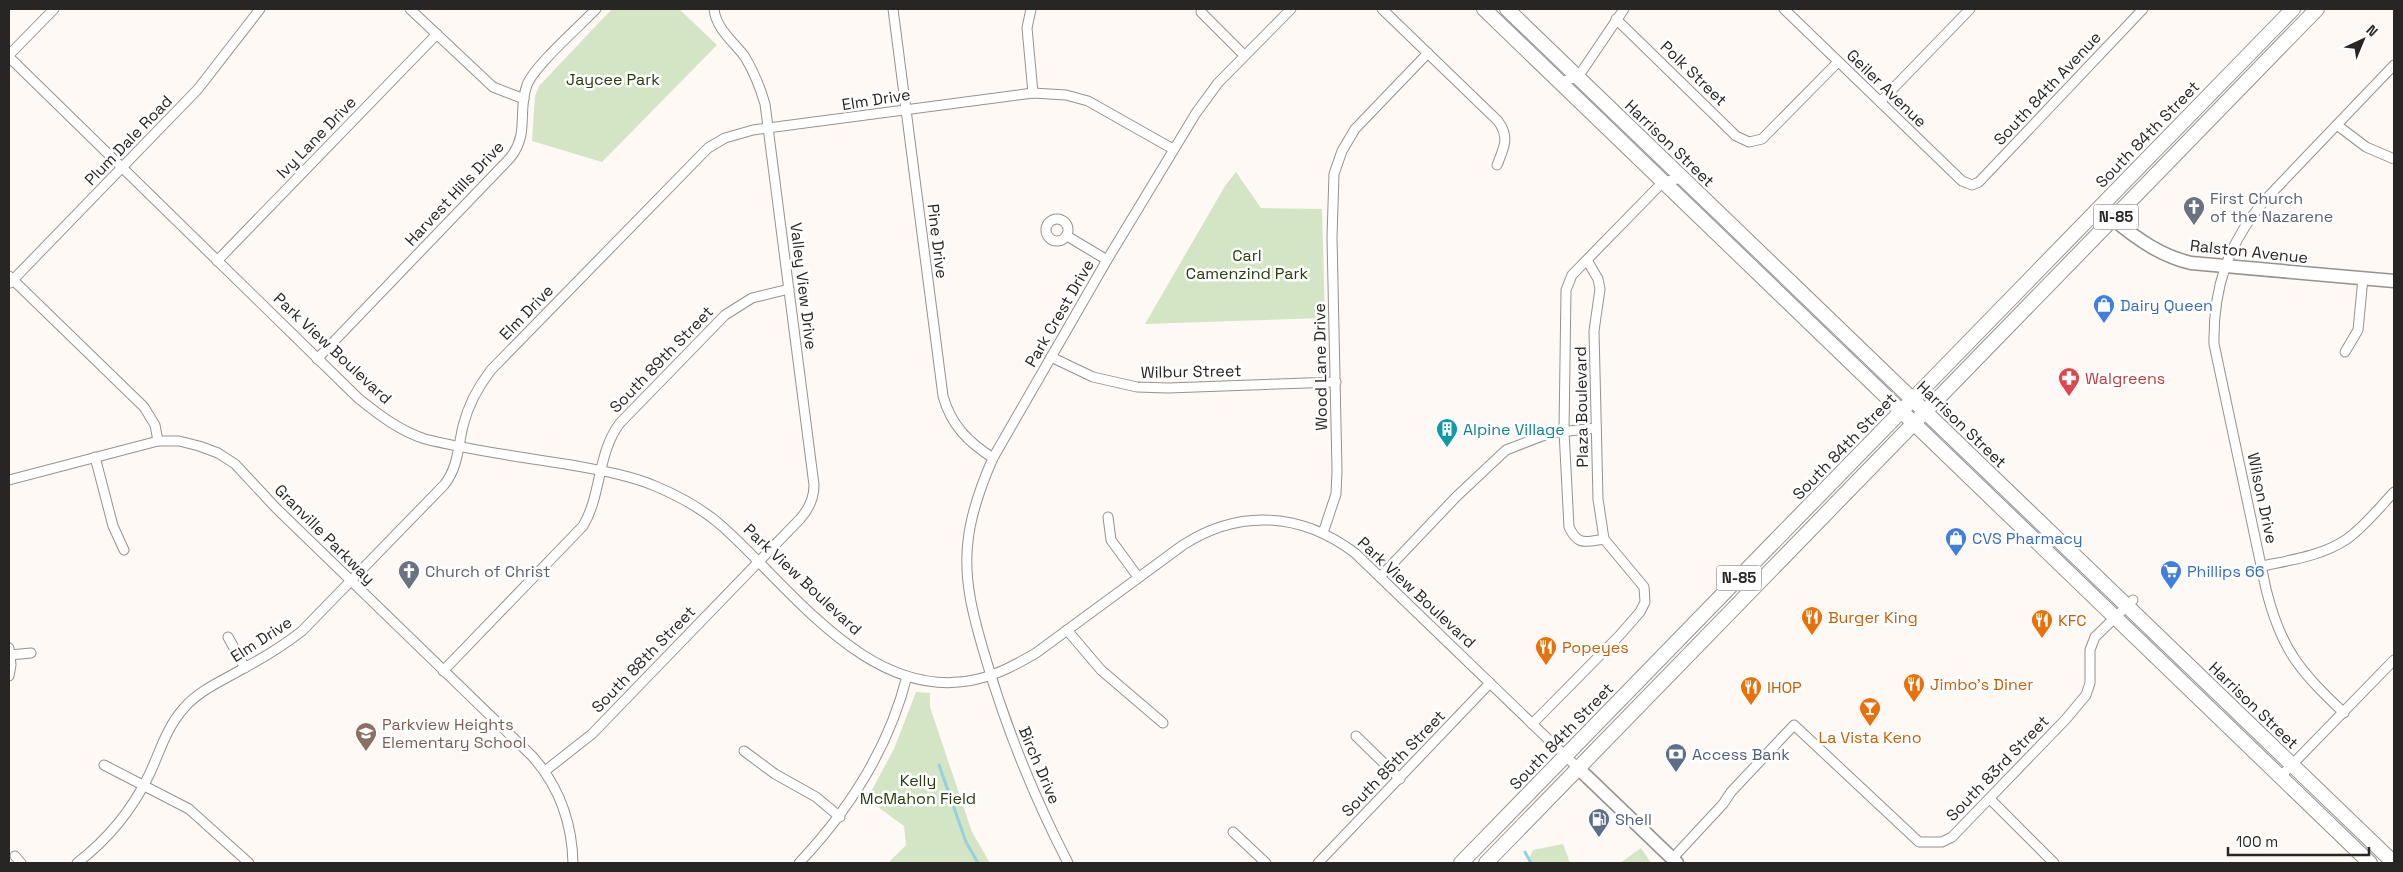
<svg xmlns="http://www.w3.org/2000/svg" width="2403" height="872" viewBox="0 0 2403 872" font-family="'Space Grotesk',sans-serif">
<rect width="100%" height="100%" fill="#fef9f5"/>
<g fill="#d3e5c4">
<polygon points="612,9 679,9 717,45 602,162 532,141 535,96 539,86"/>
<polygon points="1236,172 1261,208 1322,209 1325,318 1145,324 1225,186"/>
<polygon points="916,692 930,693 930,707 972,832 990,863 888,863 906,845 904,826 867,799 894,749"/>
<polygon points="1563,844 1570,863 1527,863 1533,850"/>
<polygon points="1641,848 1651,863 1620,863"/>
</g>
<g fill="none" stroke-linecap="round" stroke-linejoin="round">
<g stroke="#94d1de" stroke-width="3">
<polyline points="939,765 966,842 978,863"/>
<polyline points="1525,852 1531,863"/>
</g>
<g stroke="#96928f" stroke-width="11">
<g id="street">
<polyline points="410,9 493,87 524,99"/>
<path d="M893,9L943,396C951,425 968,442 993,458"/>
<polyline points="1031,9 1027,28 1033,93"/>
<path d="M1382,9L1498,121C1510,137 1504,148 1497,165"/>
<polyline points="1784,9 1962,181 1972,185 1979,182 2143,9"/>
<polyline points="1201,12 1244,55"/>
<polyline points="1616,19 1736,136 1749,142 1762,139 1838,62"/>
<polyline points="9,55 54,9"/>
<path d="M9,57L358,398C379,415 400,431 425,439C473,451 522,457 571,465C598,470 629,475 655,486C679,496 704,510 723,527C792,589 872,705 978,679C999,674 1017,664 1036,653L1183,545C1240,508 1302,513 1355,553L1578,768"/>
<polyline points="1560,82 1578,77 1624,9"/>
<polyline points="1880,102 1970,9"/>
<polyline points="2337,125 2366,147 2394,159"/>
<circle cx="1057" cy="230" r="11"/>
<polyline points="1067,236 1107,260"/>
<polyline points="217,261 437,34"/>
<path d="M9,276L144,407L155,425L158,441H179L199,446L218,453L235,464L276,508L532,756C559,786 572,823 573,863"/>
<polyline points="10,283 198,89 260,9"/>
<polyline points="2345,352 2358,330 2363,278"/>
<polyline points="1051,357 1093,377 1137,387 1168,388 1336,382"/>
<path d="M317,359L510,158C530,133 517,112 527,85C534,66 580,26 596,9"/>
<polyline points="95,457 113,526 124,550"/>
<polyline points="9,480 158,441"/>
<polyline points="1108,517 1111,540 1138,577"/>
<polyline points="1323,533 1336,494 1337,471 1332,237 1334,174 1342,151 1355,129 1428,53"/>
<path d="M1604,539C1585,542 1578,546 1569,527L1564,431L1566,290L1572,275L1657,188L1663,182L1682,178"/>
<path d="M2262,566C2291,560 2322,556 2347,539C2365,526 2379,508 2394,492"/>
<polyline points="1380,577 1456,497 1506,450 1550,433 1596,428"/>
<polyline points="1067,630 1101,670 1163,723"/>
<polyline points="228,637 245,668"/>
<polyline points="9,648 11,665 9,676"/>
<polyline points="10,655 31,653"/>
<path d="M443,671L583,526C602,494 597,453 620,423L725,315L752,298L789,289"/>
<path d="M2344,713C2300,671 2281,650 2266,589L2214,344C2213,288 2228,243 2265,200L2394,65"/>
<polyline points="1532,724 1619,636 1640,612 1645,602 1644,587 1604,539 1598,499 1594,331 1600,289 1598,279 1587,260"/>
<polyline points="1356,736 1400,779"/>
<polyline points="744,751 775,774 816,797 840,817"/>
<polyline points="104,765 189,809 249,863"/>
<path d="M545,771L592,734L800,519C809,509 814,499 814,485L765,104C760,87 754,72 745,57C734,42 716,29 714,9"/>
<polyline points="2280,777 2394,660"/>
<polyline points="1990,799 2054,863"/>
<polyline points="1233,832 1266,863"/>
<polyline points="15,856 21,863"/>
<polyline points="1672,859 1723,804 1731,792 1794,725 1919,842 1942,842 1952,837 2066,719 2086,695 2090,683 2090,650 2095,637 2133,600"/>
<path d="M77,863C107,840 132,810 149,775C160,752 166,728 184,708C199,690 224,680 244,668C265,657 284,645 302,631L444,485C458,468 458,447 463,426C468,405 478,387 491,370L708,148L725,138L753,130L1033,93L1066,95L1088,101L1173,149"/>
<path d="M799,863C849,810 889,748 907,676"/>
<path d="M1068,863C1034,797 1006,728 985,656C974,619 963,580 968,541C971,513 982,483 993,458L1107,260L1196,113L1218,83L1291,9"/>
<polyline points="1318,863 1490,683"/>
</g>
</g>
<g stroke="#96928f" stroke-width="15">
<g id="secondary">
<path d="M2113,219C2137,239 2161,256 2191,263L2394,281"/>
<polyline points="1578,768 1677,863"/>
</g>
</g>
<g stroke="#96928f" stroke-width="16">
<g id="primary">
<polyline points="1484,9 2370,863"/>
<polyline points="1507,9 2394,863"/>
<polyline points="1461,863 2293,9"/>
<polyline points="1486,863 2317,9"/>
</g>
</g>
<use href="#street" stroke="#fff" stroke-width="9"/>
<use href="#secondary" stroke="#fff" stroke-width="12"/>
<use href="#primary" stroke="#fff" stroke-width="14"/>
</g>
<defs>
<g id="church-pin" transform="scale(1.125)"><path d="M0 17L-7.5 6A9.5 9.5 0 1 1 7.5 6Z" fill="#6b7280" stroke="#fff"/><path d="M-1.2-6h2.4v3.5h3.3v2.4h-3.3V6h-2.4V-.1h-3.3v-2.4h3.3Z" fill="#fff"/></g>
<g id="shop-pin" transform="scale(1.125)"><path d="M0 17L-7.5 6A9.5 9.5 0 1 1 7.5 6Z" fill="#3f7fe0" stroke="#fff"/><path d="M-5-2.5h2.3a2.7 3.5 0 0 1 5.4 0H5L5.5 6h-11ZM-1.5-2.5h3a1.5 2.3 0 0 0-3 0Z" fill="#fff"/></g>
<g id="pharmacy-pin" transform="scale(1.125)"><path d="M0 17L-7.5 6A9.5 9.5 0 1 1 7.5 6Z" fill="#e0444e" stroke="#fff"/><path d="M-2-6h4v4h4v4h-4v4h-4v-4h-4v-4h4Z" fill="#fff"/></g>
<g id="building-pin" transform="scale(1.125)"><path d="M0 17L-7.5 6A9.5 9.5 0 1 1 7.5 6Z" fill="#0f9aa8" stroke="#fff"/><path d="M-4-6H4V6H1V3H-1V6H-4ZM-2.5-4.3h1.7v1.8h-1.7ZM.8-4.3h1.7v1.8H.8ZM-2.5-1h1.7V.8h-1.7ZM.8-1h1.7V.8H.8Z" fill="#fff"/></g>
<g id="supermarket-pin" transform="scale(1.125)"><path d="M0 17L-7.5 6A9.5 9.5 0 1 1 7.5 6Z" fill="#3f7fe0" stroke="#fff"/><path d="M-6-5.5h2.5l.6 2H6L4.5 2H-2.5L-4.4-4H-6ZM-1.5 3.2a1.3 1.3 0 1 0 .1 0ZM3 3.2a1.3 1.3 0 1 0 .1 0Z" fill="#fff"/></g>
<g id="restaurant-pin" transform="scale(1.125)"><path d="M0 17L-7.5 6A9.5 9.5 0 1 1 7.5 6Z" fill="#e8710a" stroke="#fff"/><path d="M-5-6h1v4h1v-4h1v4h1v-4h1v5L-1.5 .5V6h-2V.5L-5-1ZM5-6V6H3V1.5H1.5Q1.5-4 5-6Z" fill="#fff"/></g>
<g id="bar-pin" transform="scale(1.125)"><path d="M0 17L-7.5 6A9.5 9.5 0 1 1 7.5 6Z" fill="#e8710a" stroke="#fff"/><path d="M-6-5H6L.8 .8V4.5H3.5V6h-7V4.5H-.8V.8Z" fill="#fff"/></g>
<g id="school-pin" transform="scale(1.125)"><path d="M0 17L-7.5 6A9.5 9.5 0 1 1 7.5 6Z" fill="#8d6e63" stroke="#fff"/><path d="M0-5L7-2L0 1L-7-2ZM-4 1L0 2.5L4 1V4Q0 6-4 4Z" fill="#fff"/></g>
<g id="bank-pin" transform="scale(1.125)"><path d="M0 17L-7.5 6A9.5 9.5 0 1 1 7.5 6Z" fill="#5c6f8a" stroke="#fff"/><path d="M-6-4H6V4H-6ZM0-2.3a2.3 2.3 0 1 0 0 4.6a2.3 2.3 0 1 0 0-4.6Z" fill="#fff"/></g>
<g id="fuel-pin" transform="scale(1.125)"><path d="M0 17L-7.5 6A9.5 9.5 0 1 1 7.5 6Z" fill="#5c6f8a" stroke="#fff"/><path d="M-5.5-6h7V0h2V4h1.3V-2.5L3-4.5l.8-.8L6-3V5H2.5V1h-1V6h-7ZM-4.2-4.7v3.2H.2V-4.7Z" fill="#fff"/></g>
</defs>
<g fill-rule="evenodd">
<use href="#church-pin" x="2194" y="207"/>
<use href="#shop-pin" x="2104" y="305"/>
<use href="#pharmacy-pin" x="2069" y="378"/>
<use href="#building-pin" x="1447" y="429"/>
<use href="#shop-pin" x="1956" y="538"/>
<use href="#church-pin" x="409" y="571"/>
<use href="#supermarket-pin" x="2171" y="571"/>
<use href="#restaurant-pin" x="1812" y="617"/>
<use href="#restaurant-pin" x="2042" y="620"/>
<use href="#restaurant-pin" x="1546" y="647"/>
<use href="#restaurant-pin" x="1914" y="684"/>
<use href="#restaurant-pin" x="1751" y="687"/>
<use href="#bar-pin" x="1870" y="708"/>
<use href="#school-pin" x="366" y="733"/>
<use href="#bank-pin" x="1676" y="754"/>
<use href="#fuel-pin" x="1599" y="819"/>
</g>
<g text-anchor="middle" stroke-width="5" stroke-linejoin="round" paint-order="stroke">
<g fill="#fff" stroke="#686766" stroke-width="1">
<rect x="2093.5" y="204.5" width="45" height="25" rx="4"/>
<rect x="1716.5" y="565.5" width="45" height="25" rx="4"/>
</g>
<g font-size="15" font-weight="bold" fill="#282625">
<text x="2116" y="222">N-85</text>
<text x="1739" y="583">N-85</text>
</g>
<g font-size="16" fill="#282625" stroke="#fff">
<text transform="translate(1694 73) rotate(44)" y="6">Polk Street</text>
<text transform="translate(1887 88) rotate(44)" y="6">Geiler Avenue</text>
<text transform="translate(2047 88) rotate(-47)" y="6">South 84th Avenue</text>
<text transform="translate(876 99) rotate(-9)" y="6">Elm Drive</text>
<text transform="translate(2147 134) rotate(-46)" y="6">South 84th Street</text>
<text transform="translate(316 137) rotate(-46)" y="6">Ivy Lane Drive</text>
<text transform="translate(128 140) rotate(-46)" y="6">Plum Dale Road</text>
<text transform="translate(1670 143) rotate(44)" y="6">Harrison Street</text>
<text transform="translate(454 193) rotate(-47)" y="6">Harvest Hills Drive</text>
<text transform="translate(938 241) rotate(83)" y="6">Pine Drive</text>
<text transform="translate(2249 251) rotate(6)" y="6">Ralston Avenue</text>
<text transform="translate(804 286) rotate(83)" y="6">Valley View Drive</text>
<text transform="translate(526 312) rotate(-46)" y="6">Elm Drive</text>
<text transform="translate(1059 313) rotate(-60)" y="6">Park Crest Drive</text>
<text transform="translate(333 348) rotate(43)" y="6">Park View Boulevard</text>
<text transform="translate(661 359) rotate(-46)" y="6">South 89th Street</text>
<text transform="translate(1320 367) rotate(-91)" y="6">Wood Lane Drive</text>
<text transform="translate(1191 371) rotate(-1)" y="6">Wilbur Street</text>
<text transform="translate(1581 407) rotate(-91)" y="6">Plaza Boulevard</text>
<text transform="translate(1962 424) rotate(44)" y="6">Harrison Street</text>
<text transform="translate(1844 446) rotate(-46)" y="6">South 84th Street</text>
<text transform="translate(2263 498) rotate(78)" y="6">Wilson Drive</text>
<text transform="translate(325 534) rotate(45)" y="6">Granville Parkway</text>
<text transform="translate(803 579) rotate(43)" y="6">Park View Boulevard</text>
<text transform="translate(1417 592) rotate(43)" y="6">Park View Boulevard</text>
<text transform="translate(261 639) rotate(-33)" y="6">Elm Drive</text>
<text transform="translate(643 659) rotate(-46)" y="6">South 88th Street</text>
<text transform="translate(2254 705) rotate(44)" y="6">Harrison Street</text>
<text transform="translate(1561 736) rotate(-46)" y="6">South 84th Street</text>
<text transform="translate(1393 763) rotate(-46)" y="6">South 85th Street</text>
<text transform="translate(1040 765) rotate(67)" y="6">Birch Drive</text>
<text transform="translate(1997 768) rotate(-46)" y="6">South 83rd Street</text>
</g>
<g font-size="16" fill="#263c0c" stroke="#fff">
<text x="613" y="85">Jaycee Park</text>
<text x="1247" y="261">Carl<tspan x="1247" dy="18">Camenzind Park</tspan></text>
<text x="918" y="786">Kelly<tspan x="918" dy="18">McMahon Field</tspan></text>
</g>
<g font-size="16" fill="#5b616d" stroke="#fff" text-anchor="start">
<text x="2210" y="204">First Church<tspan x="2210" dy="18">of the Nazarene</tspan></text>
<text x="425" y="577">Church of Christ</text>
</g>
<g font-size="16" fill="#366cbe" stroke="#fff" text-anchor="start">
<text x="2120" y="311">Dairy Queen</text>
<text x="1972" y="544">CVS Pharmacy</text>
<text x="2187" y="577">Phillips 66</text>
</g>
<g font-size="16" fill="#be3a42" stroke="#fff" text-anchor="start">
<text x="2085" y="384">Walgreens</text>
</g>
<g font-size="16" fill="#0d838f" stroke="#fff" text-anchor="start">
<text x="1463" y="435">Alpine Village</text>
</g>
<g font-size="16" fill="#c56008" stroke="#fff" text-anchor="start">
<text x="1828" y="623">Burger King</text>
<text x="2058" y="626">KFC</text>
<text x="1562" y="653">Popeyes</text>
<text x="1930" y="690">Jimbo's Diner</text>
<text x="1767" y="693">IHOP</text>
<text x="1870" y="743" text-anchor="middle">La Vista Keno</text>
</g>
<g font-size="16" fill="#785e54" stroke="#fff" text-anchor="start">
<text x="382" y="730">Parkview Heights<tspan x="382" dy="18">Elementary School</tspan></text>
</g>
<g font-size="16" fill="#4e5e75" stroke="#fff" text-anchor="start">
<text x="1692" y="760">Access Bank</text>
<text x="1615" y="825">Shell</text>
</g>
</g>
<rect width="2403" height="872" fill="none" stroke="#282625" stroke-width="20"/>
<g transform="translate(2363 40) rotate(44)" stroke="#ffffff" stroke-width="4" paint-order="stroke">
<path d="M0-4L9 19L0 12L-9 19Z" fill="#282625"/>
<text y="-8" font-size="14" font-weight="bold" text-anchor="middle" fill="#282625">N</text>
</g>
<path d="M2228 847v8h141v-8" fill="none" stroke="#282625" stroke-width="2.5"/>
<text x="2236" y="847" font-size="15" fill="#282625" stroke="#ffffff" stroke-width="4" paint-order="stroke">100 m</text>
</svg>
